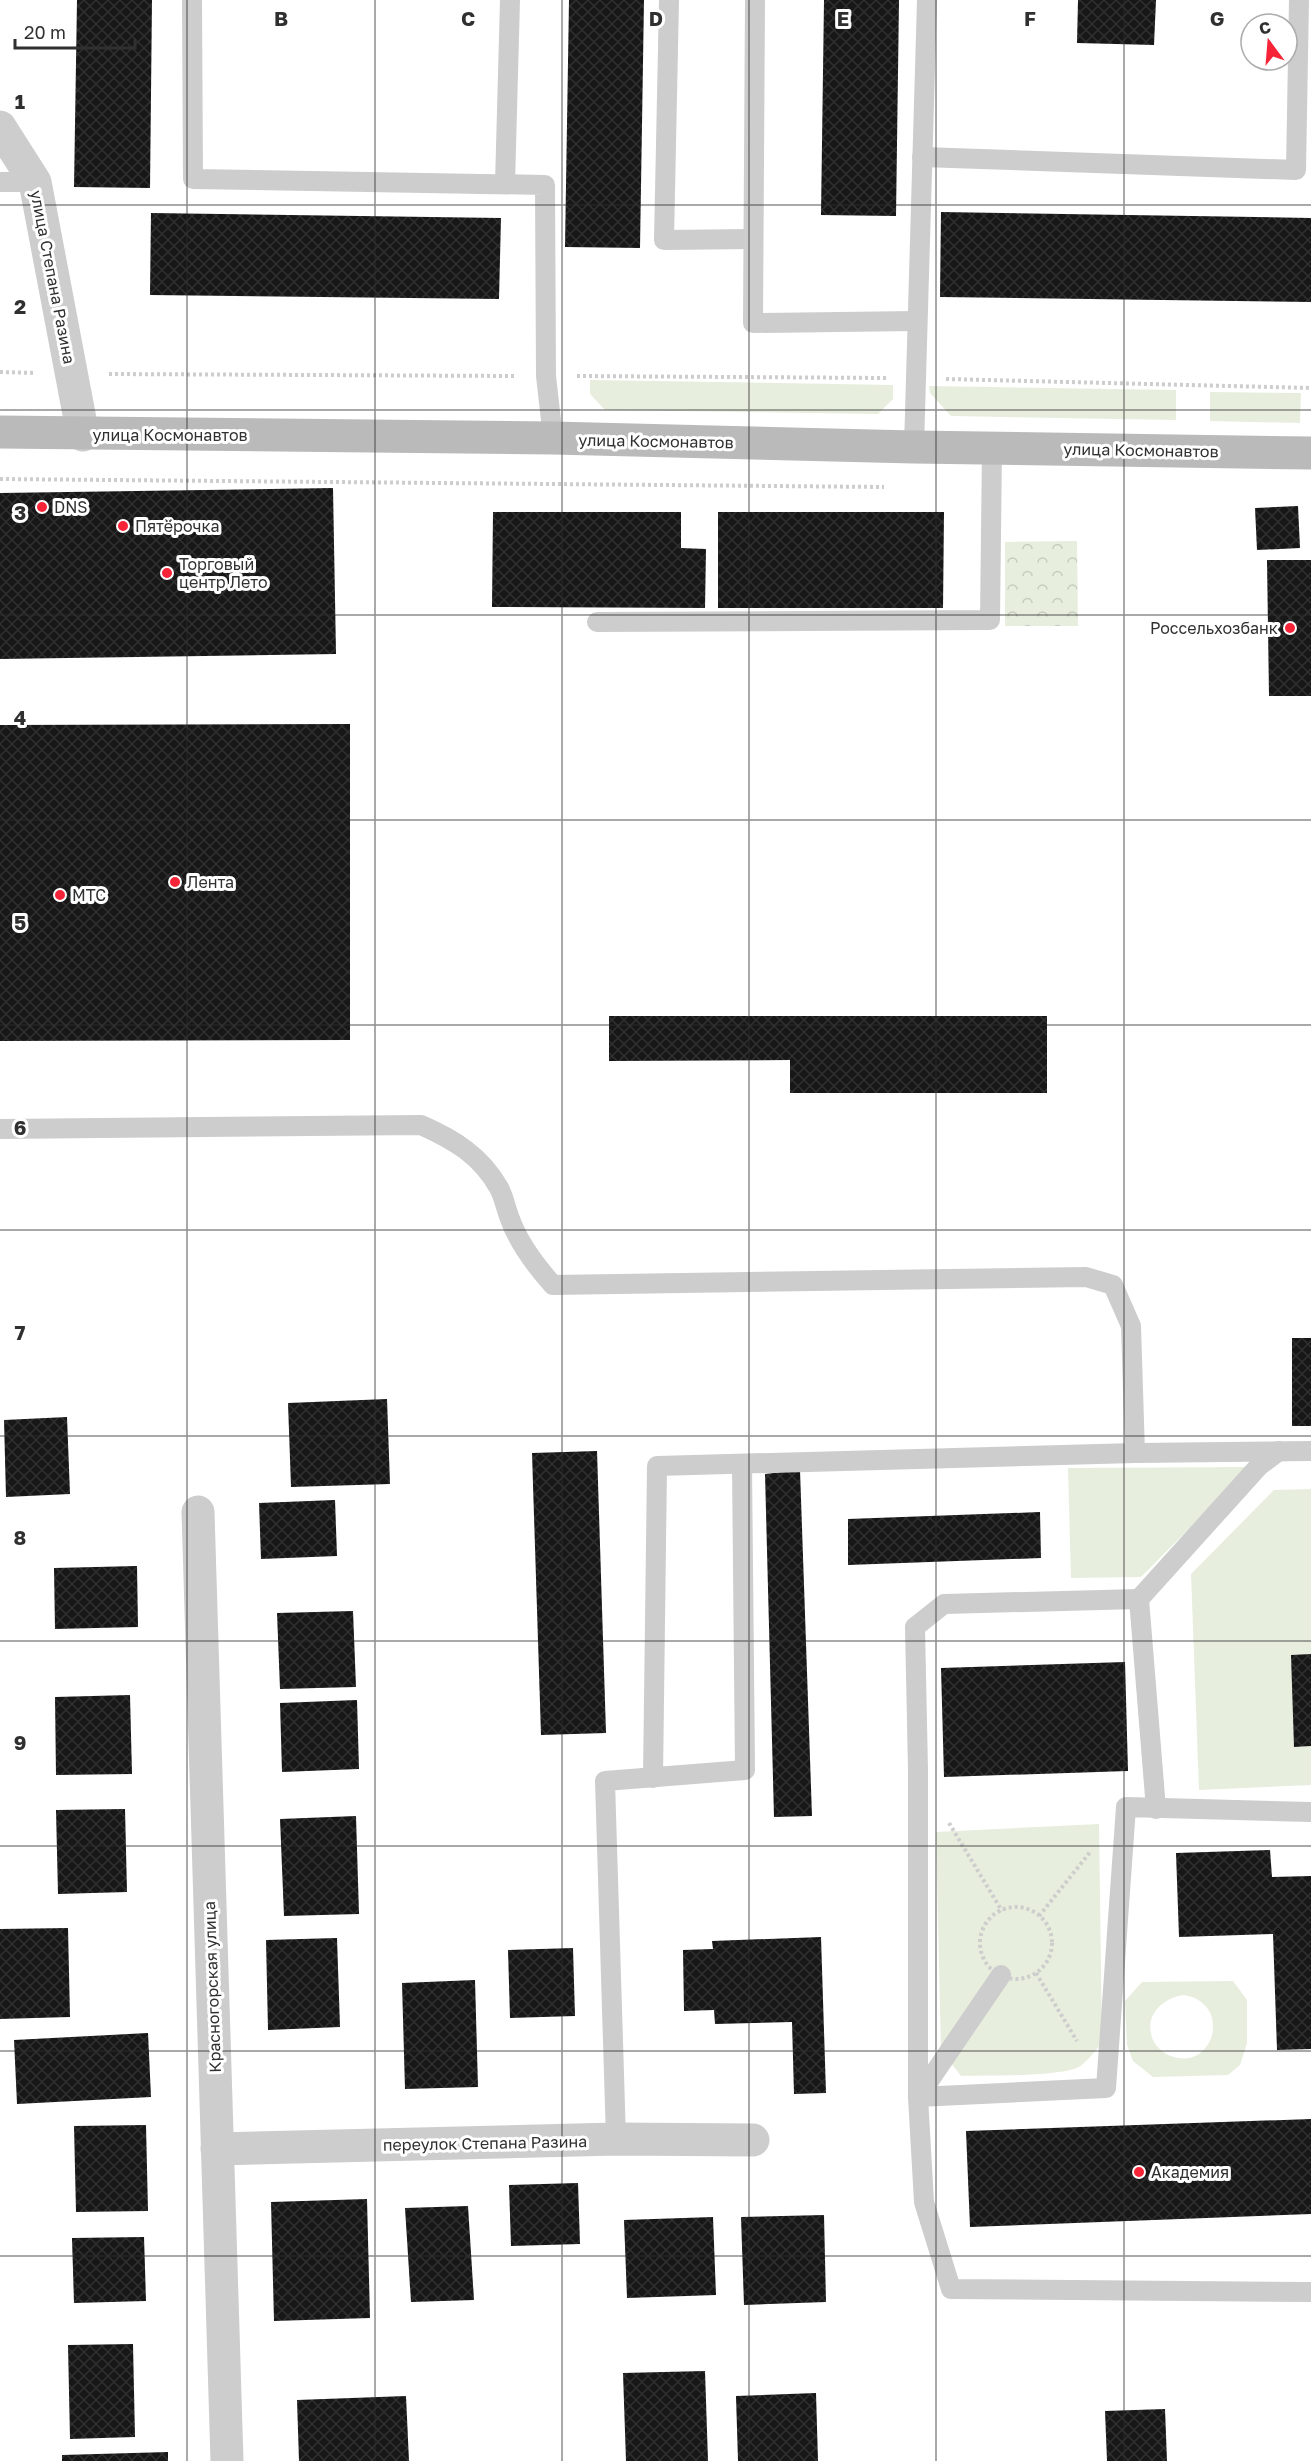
<svg xmlns="http://www.w3.org/2000/svg" width="1311" height="2461" viewBox="0 0 1311 2461" font-family="'Golos Text',sans-serif">
<defs>
<pattern id="park-crowns" width="20" height="18" patternUnits="userSpaceOnUse" patternTransform="scale(1.5)"><rect width="20" height="18" fill="#e7eedd"/><path d="M2 6a3 3 0 1 1 6 0M12 15a3 3 0 1 1 6 0" fill="none" stroke="#c6ccbe"/></pattern>
<pattern id="building-cross-hatch" width="8" height="8" patternUnits="userSpaceOnUse" patternTransform="scale(1.5)"><rect width="8" height="8" fill="#171717"/><path d="M0 0l8 8M0 8l8-8" fill="none" stroke="#303030"/></pattern>
</defs>
<rect width="100%" height="100%" fill="#fff"/>
<g fill="#e7eedd" fill-rule="evenodd">
<polygon points="590,380 893,385 893,399 878,414 605,410 590,394"/>
<polygon points="929,386 1176,390 1176,420 951,416 930,393"/>
<polygon points="1210,392 1301,393 1300,423 1210,421"/>
<polygon points="1250,1467 1141,1577 1071,1578 1068,1468"/>
<polygon points="1311,1489 1311,1654 1295,1747 1311,1746 1311,1785 1199,1790 1191,1574 1274,1490"/>
<path d="M1099,1824L1102,2043C1095,2051 1088,2061 1079,2067C1058,2077 988,2075 961,2076L941,2050L936,1832Z"/>
<path d="M1233,1981L1247,2000V2043L1240,2065L1228,2075L1153,2077L1133,2061L1127,2045L1125,2001L1142,1982ZM1184,1995C1232,2003 1215,2069 1174,2057C1165,2055 1157,2048 1153,2040C1143,2016 1162,1998 1184,1995Z"/>
</g>
<polygon fill="url(#park-crowns)" points="1077,541 1078,626 1005,626 1005,542"/>
<g fill="url(#building-cross-hatch)">
<polygon points="77,0 152,0 150,188 74,187"/>
<polygon points="569,0 644,0 640,248 565,247"/>
<polygon points="824,0 899,0 896,216 821,215"/>
<polygon points="1078,0 1156,0 1154,45 1077,43"/>
<polygon points="941,212 1311,218 1311,302 940,297"/>
<polygon points="151,213 501,218 499,299 150,295"/>
<polygon points="333,488 336,654 0,659 0,493"/>
<polygon points="1298,506 1300,548 1257,550 1255,508"/>
<polygon points="493,512 681,512 681,548 706,549 705,608 492,607"/>
<polygon points="718,512 944,512 943,608 718,608"/>
<polygon points="1267,560 1311,560 1311,696 1269,696"/>
<polygon points="350,724 350,1040 0,1041 0,725"/>
<polygon points="609,1016 1047,1016 1047,1093 790,1093 790,1060 609,1061"/>
<rect x="1292" y="1338" width="19" height="88"/>
<polygon points="387,1399 390,1484 291,1487 288,1403"/>
<polygon points="67,1417 70,1494 6,1497 4,1420"/>
<polygon points="597,1451 606,1733 541,1735 532,1453"/>
<polygon points="800,1470 812,1816 774,1817 765,1474"/>
<polygon points="335,1500 337,1556 261,1559 259,1503"/>
<polygon points="1040,1512 1041,1558 848,1565 848,1519"/>
<polygon points="137,1566 138,1627 55,1629 54,1568"/>
<polygon points="353,1611 356,1687 280,1689 277,1613"/>
<polygon points="1311,1654 1311,1746 1294,1747 1291,1655"/>
<polygon points="1125,1662 1128,1771 944,1777 941,1668"/>
<polygon points="130,1695 132,1774 56,1775 55,1697"/>
<polygon points="357,1700 359,1769 282,1772 280,1703"/>
<polygon points="125,1809 127,1892 58,1894 56,1810"/>
<polygon points="356,1816 359,1914 284,1916 280,1819"/>
<polygon points="1270,1850 1272,1877 1311,1876 1311,2049 1277,2050 1273,1934 1179,1937 1176,1853"/>
<polygon points="68,1928 70,2017 0,2019 0,1929"/>
<polygon points="821,1937 826,2093 794,2094 792,2022 715,2024 714,2010 684,2011 683,1950 713,1949 712,1941"/>
<polygon points="337,1938 340,2027 268,2030 266,1940"/>
<polygon points="573,1948 575,2016 510,2018 508,1950"/>
<polygon points="475,1980 478,2087 405,2089 402,1983"/>
<polygon points="148,2033 151,2097 17,2104 14,2040"/>
<polygon points="1311,2119 1311,2214 970,2227 966,2131"/>
<polygon points="146,2125 148,2211 76,2212 74,2126"/>
<polygon points="578,2183 580,2244 511,2246 509,2185"/>
<polygon points="367,2199 370,2318 274,2321 271,2202"/>
<polygon points="468,2206 474,2300 411,2302 405,2208"/>
<polygon points="824,2215 826,2302 744,2305 741,2217"/>
<polygon points="713,2217 716,2295 627,2298 624,2220"/>
<polygon points="144,2237 146,2301 74,2303 72,2238"/>
<polygon points="133,2344 135,2437 70,2439 68,2345"/>
<polygon points="705,2371 708,2461 626,2461 623,2373"/>
<polygon points="816,2393 818,2461 738,2461 736,2396"/>
<polygon points="406,2396 409,2461 299,2461 297,2400"/>
<polygon points="1165,2409 1167,2461 1107,2461 1105,2411"/>
<polygon points="168,2452 168,2461 62,2461 62,2455"/>
</g>
<g fill="none" stroke-linecap="round" stroke-linejoin="round">
<g stroke="#cdcdcd" stroke-width="4" stroke-dasharray="3 3" stroke-linecap="butt">
<polyline points="0,372 35,373"/>
<polyline points="109,374 515,376"/>
<polyline points="577,376 887,378"/>
<polyline points="946,379 1311,388"/>
<polyline points="0,479 884,487"/>
<polyline points="949,1823 1002,1911"/>
<circle cx="1016" cy="1943" r="36"/>
<polyline points="1039,1916 1091,1851"/>
<polyline points="1036,1973 1077,2041"/>
</g>
<g stroke="#cdcdcd" stroke-width="20">
<polyline points="192,0 193,179 545,185 546,376 553,438"/>
<polyline points="669,0 664,240 753,239"/>
<polyline points="755,0 753,323 916,321"/>
<polyline points="922,157 1296,170 1299,0"/>
<polyline points="0,182 35,182"/>
<polyline points="505,184 510,0"/>
<polyline points="914,447 927,0"/>
<polyline points="597,622 990,620 992,447"/>
<path d="M0,1129L421,1125C455,1140 481,1156 499,1188C504,1197 506,1209 510,1219C519,1244 535,1265 553,1285L1086,1277L1113,1285L1131,1326L1135,1453"/>
<polyline points="1139,1599 1259,1466 1279,1451"/>
<polyline points="653,1778 657,1466 1135,1453 1311,1451"/>
<polyline points="1156,1809 1139,1599 944,1604 915,1627 918,1770 918,2097 924,2202 951,2289 1311,2292"/>
<polyline points="1001,1975 918,2097 1106,2088 1126,1807 1311,1812"/>
<polyline points="616,2139 605,1781 745,1770 742,1464"/>
</g>
<g stroke="#cdcdcd" stroke-width="33">
<polyline points="0,127 35,182 83,435"/>
<polyline points="198,1512 227,2461"/>
<polyline points="217,2149 616,2139 753,2140"/>
</g>
<polyline stroke="#bababa" stroke-width="33" points="0,432 553,438 914,447 1311,453"/>
</g>
<path fill="none" stroke="#303030" stroke-width="1.5" stroke-opacity="0.55" d="M187,0V2461M375,0V2461M562,0V2461M749,0V2461M936,0V2461M1124,0V2461M0,205H1311M0,410H1311M0,615H1311M0,820H1311M0,1025H1311M0,1230H1311M0,1436H1311M0,1641H1311M0,1846H1311M0,2051H1311M0,2256H1311"/>
<g fill="#f72337" stroke="#fff" stroke-width="2">
<circle cx="42" cy="507" r="6"/>
<circle cx="123" cy="526" r="6"/>
<circle cx="167" cy="573" r="6"/>
<circle cx="1290" cy="628" r="6"/>
<circle cx="175" cy="882" r="6"/>
<circle cx="60" cy="895" r="6"/>
<circle cx="1139" cy="2172" r="6"/>
</g>
<g text-anchor="middle" stroke-width="6" stroke-linejoin="round" paint-order="stroke">
<g font-size="16" fill="#303030" stroke="#fff">
<text transform="translate(53 277) rotate(79)" y="6">улица Степана Разина</text>
<text x="170" y="441">улица Космонавтов</text>
<text transform="translate(656 441) rotate(1)" y="6">улица Космонавтов</text>
<text transform="translate(1141 450) rotate(1)" y="6">улица Космонавтов</text>
<text transform="translate(212 1987) rotate(-92)" y="6">Красногорская улица</text>
<text transform="translate(485 2143) rotate(-1)" y="6">переулок Степана Разина</text>
</g>
<g font-size="16" fill="#303030" stroke="#fff" text-anchor="start">
<text x="54" y="513">DNS</text>
<text x="135" y="532">Пятёрочка</text>
<text x="179" y="570">Торговый<tspan x="179" dy="18">центр Лето</tspan></text>
<text x="1278" y="634" text-anchor="end">Россельхозбанк</text>
<text x="187" y="888">Лента</text>
<text x="72" y="901">МТС</text>
<text x="1151" y="2178">Академия</text>
</g>
</g>
<g font-size="20" text-anchor="middle" font-weight="bold" fill="#303030" stroke="#fff" stroke-width="6" stroke-linejoin="round" paint-order="stroke">
<text x="281" y="26">B</text>
<text x="468" y="26">C</text>
<text x="656" y="26">D</text>
<text x="843" y="26">E</text>
<text x="1030" y="26">F</text>
<text x="1217" y="26">G</text>
<text x="20" y="109">1</text>
<text x="20" y="314">2</text>
<text x="20" y="520">3</text>
<text x="20" y="725">4</text>
<text x="20" y="930">5</text>
<text x="20" y="1135">6</text>
<text x="20" y="1340">7</text>
<text x="20" y="1545">8</text>
<text x="20" y="1750">9</text>
</g>
<g transform="translate(1269 42) rotate(344)"><circle r="28" fill="#ffffff" stroke="#acacac" stroke-width="1.5"/>
<path d="M0-4.5L10 22L0 15L-10 22Z" fill="#f72337"/>
<text y="-9" font-size="16" font-weight="bold" text-anchor="middle" fill="#303030">С</text>
</g>
<path d="M15 39v9h120v-9" fill="none" stroke="#303030" stroke-width="3"/>
<text x="24" y="39" font-size="18" fill="#303030" stroke="#ffffff" stroke-width="4.5" paint-order="stroke">20 m</text>
</svg>
